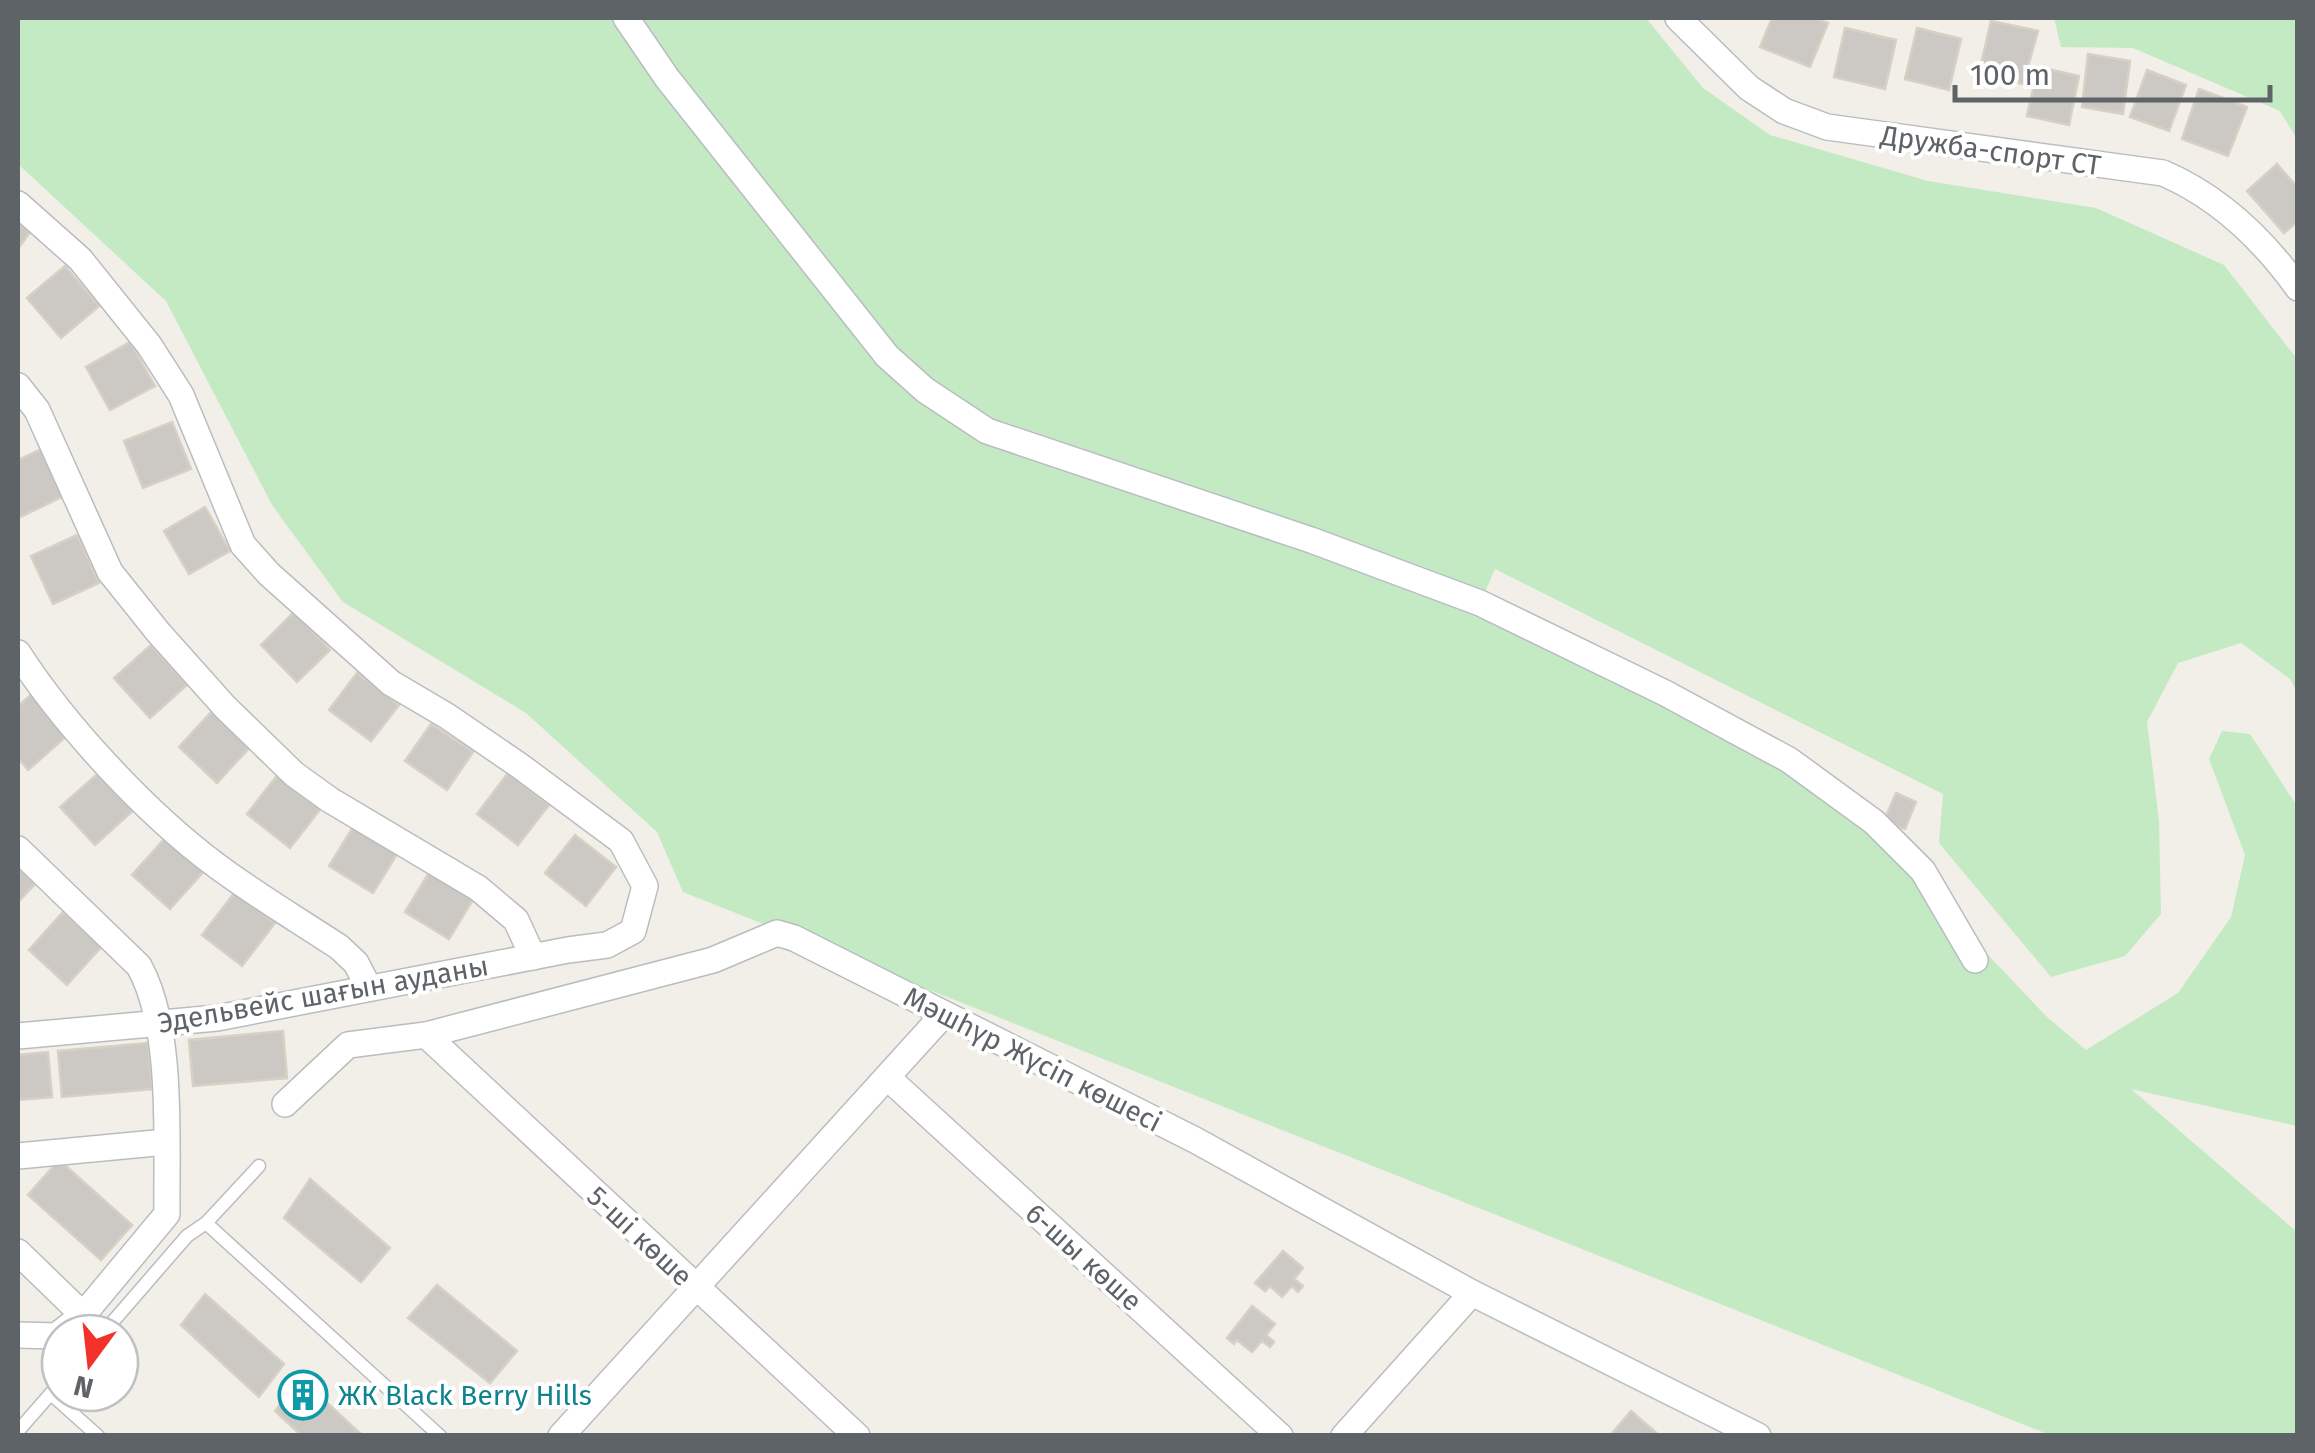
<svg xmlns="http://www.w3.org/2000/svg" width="2315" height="1453" viewBox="0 0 2315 1453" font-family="'Fira Sans',sans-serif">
<rect width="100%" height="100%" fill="#f1efe7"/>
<g fill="#c4eac3">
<polygon points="18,18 1646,18 1703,88 1770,135 1928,181 2096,208 2224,265 2297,359 2297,692 2290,679 2241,643 2178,663 2147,722 2159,821 2161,914 2125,956 2051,977 1939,843 1943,794 1495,569 1477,610 1835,794 2046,1016 2086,1050 2178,993 2231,917 2245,855 2209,759 2222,731 2250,734 2297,806 2297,1126 2131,1089 2297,1232 2297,1435 2050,1435 683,892 657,832 526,713 343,602 272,505 166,301 18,164"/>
<polygon points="2054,18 2297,18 2297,139 2280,111 2133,48 2061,47"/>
</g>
<g fill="#ccc9c4" stroke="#d7d0c5" stroke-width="2.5">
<polygon points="1772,18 1815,18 1828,23 1810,67 1760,47"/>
<polygon points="1991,21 2038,31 2023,84 1979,73"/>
<polygon points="1845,28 1896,40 1885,89 1834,77"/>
<polygon points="1917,28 1961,39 1949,90 1905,79"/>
<polygon points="2088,54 2130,61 2123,114 2082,107"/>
<polygon points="2038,67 2079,76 2069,125 2027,116"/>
<polygon points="2147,70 2186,85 2169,131 2130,117"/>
<polygon points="2199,89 2247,107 2228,156 2182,139"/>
<polygon points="2277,164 2298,188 2298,221 2284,233 2247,191"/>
<polygon points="18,223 30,232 18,249"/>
<polygon points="65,266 99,306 61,338 27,298"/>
<polygon points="130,342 155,386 110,410 86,367"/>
<polygon points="172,422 191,469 143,488 124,441"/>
<polygon points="42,449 64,496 18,518 18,460"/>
<polygon points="205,507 230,551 189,574 164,531"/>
<polygon points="77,535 99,583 53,604 31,556"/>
<polygon points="294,612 330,650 297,682 261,645"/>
<polygon points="151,645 187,685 150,718 114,678"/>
<polygon points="357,673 399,705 371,741 329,710"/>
<polygon points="32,694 68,735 28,770 18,758 18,706"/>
<polygon points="213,710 251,746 217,783 179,747"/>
<polygon points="431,724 473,752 447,790 405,761"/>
<polygon points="102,770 136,808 95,845 60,807"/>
<polygon points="279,773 322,807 290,848 247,814"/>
<polygon points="508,773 549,805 518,845 477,814"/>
<polygon points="1896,793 1916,802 1905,829 1884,821"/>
<polygon points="355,824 399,851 373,893 329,866"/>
<polygon points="575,835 616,867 586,906 545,873"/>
<polygon points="167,836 205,870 170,909 132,875"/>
<polygon points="18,867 35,884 18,902"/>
<polygon points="430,871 474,898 449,939 405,912"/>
<polygon points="235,892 275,923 242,966 202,935"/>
<polygon points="63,912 102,946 67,985 29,950"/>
<polygon points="283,1031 287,1078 193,1086 189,1040"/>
<polygon points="148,1043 152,1089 62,1097 58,1051"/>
<polygon points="48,1052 52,1097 18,1100 18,1055"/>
<polygon points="59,1160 132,1225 101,1260 28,1195"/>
<polygon points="310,1179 390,1248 361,1282 284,1218"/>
<polygon points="1283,1251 1303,1268 1294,1279 1303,1286 1298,1292 1292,1286 1282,1297 1270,1286 1265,1291 1255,1283"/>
<polygon points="437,1285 517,1351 490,1383 408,1318"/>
<polygon points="205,1294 284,1364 259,1397 181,1325"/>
<polygon points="1252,1306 1275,1324 1266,1335 1274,1342 1270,1347 1262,1341 1252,1352 1237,1340 1234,1344 1227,1338"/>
<polygon points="301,1379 363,1436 302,1436 275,1411"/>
<polygon points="1631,1411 1660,1436 1610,1436"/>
</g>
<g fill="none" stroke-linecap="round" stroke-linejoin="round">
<g stroke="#b9bdc1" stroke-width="15">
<g id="lane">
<polyline points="206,1223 440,1436"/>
<polyline points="103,1333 187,1236 206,1223 259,1166"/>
<polyline points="51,1394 98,1436"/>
<polyline points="18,1431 60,1383"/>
</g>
</g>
<g stroke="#b9bdc1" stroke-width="28">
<g id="street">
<polyline points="626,18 667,78 887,356 925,390 987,431 1311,540 1480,603 1665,693 1789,760 1874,822 1923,871 1975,960"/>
<path d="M1678,18L1749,88L1784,111L1827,127L2163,173C2219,197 2262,238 2298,288"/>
<polyline points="18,204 80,259 149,345 181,395 243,545 269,574 391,683 447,716 520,766 621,841 645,886 633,931 607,945 568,950 217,1018 18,1036"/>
<polyline points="18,386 37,410 110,572 158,632 225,707 294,774 330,800 478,888 516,920 533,957"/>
<path d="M18,653C65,726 147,814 217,866C256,895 298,920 339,947L356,963L369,988"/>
<path d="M18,849L139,966C174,1029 166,1141 167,1214L83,1315L60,1333"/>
<polyline points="426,1035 857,1436"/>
<polyline points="888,1078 1280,1436"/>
<polyline points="285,1104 348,1045 426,1035 713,960 777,933 794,938 1195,1140 1472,1293 1758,1436"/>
<polyline points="18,1156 166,1142"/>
<polyline points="18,1252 83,1315"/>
<polyline points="18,1335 57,1336 60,1333"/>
<polyline points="561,1436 944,1014"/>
<polyline points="1344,1436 1472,1293"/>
</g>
</g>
<use href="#lane" stroke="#fff" stroke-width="12"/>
<use href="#street" stroke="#fff" stroke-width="25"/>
</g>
<defs>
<g id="building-ring" transform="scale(2.5)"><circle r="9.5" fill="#fff" stroke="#0f9aa8" stroke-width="1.5"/><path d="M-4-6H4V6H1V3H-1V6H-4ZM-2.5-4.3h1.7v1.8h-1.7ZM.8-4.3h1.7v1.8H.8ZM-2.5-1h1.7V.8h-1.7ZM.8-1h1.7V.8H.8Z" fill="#0f9aa8"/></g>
</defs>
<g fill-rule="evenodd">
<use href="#building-ring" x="303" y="1395"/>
</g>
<g text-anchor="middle" stroke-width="8" stroke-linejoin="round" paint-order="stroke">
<g font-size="28" fill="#5e6368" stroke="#fff">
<text transform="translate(1991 150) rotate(8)" y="10">Дружба-спорт СТ</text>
<text transform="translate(323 994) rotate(-10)" y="10">Эдельвейс шағын ауданы</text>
<text transform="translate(1033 1059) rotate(27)" y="10">Мәшhүр Жүсіп көшесі</text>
<text transform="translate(640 1236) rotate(43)" y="10">5-ші көше</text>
<text transform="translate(1084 1257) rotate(42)" y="10">6-шы көше</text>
</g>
<g font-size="28" fill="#0d838f" stroke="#fff" text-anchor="start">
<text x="338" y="1405">ЖК Black Berry Hills</text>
</g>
</g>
<rect width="2315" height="1453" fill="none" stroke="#5e6368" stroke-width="40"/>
<g transform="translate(90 1363) rotate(195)"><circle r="48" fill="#ffffff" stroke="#bfc1c3" stroke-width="2.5"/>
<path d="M0-8L18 38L0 25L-18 38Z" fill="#f3332b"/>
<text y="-15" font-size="28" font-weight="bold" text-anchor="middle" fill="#5e6368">N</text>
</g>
<path d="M1955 85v15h315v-15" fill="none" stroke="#5e6368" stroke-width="5"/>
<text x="1970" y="85" font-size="30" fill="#5e6368" stroke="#ffffff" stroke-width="8" paint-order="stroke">100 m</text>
</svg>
